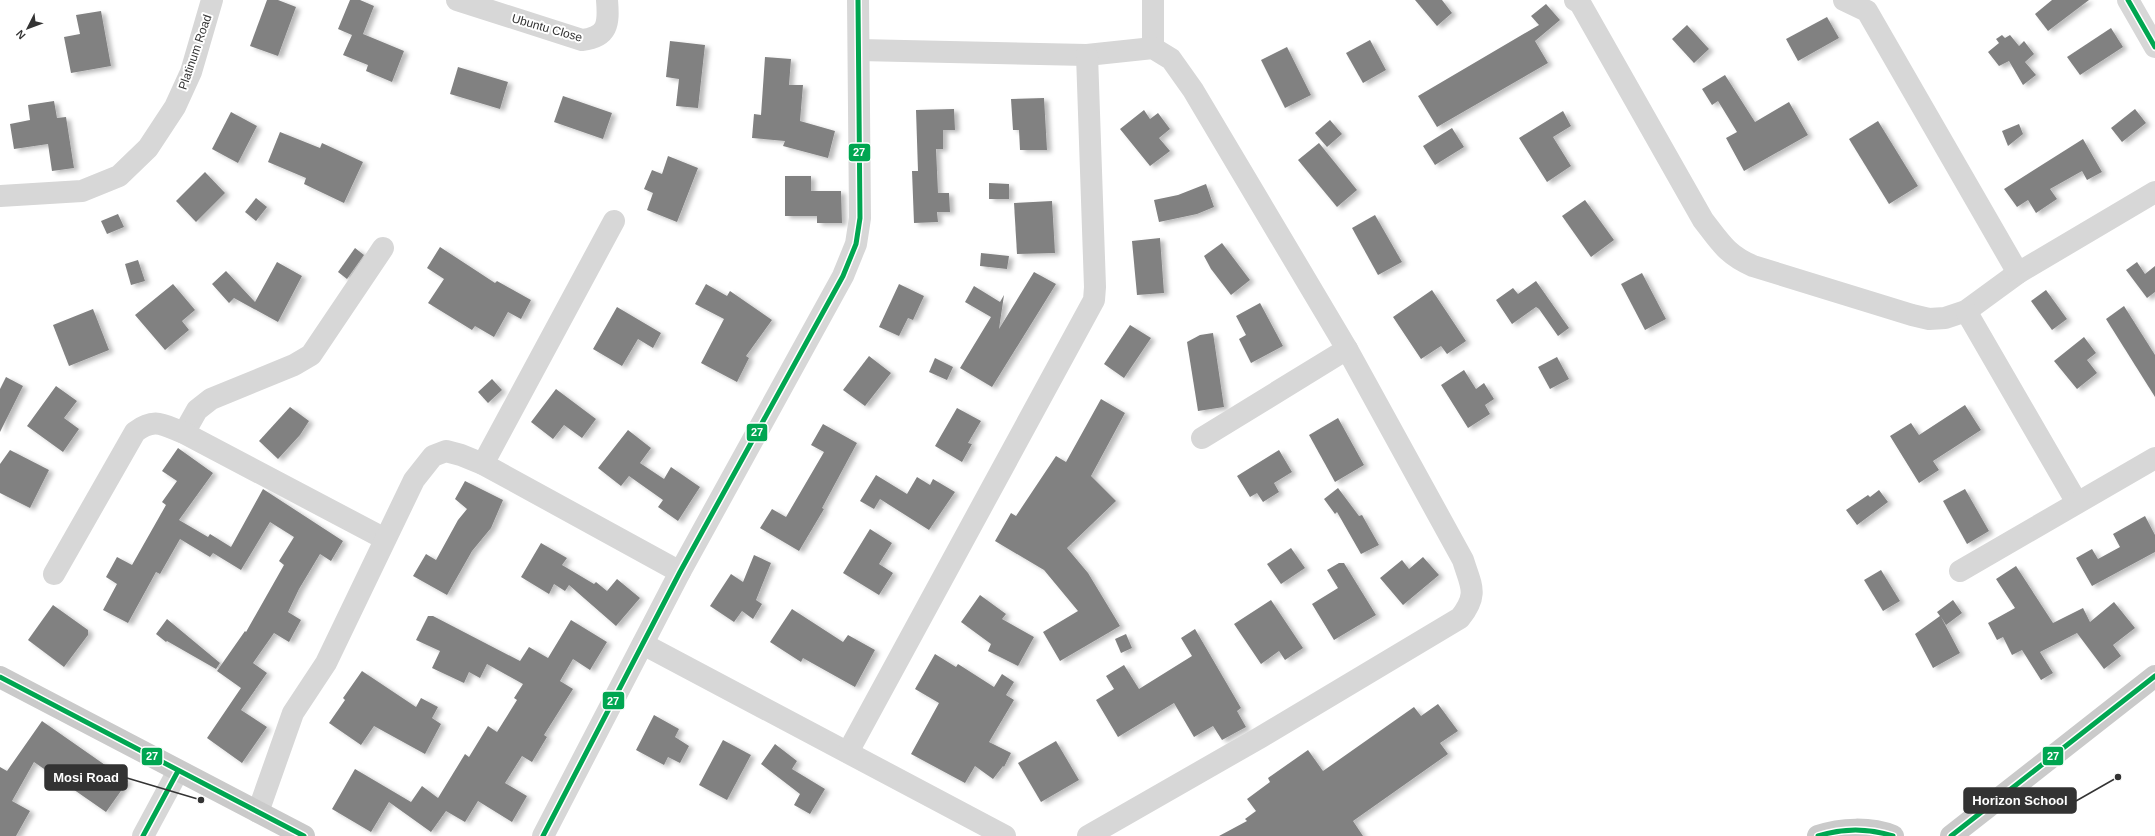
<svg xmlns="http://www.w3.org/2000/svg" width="2155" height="836" viewBox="0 0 2155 836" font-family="Helvetica,sans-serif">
<defs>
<filter id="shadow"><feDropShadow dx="4.5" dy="2.5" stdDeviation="2" flood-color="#0004"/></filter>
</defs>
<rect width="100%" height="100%" fill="#fff"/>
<g fill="#818181" filter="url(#shadow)">
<polygon points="267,0 278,0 296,7 278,56 250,46"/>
<polygon points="350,0 360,0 374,6 363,34 404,51 392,82 366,71 368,65 343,55 352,35 338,29"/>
<polygon points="1415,0 1442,0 1452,13 1437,26"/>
<polygon points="2052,0 2089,0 2048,31 2035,14"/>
<polygon points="1546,4 1560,20 1535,41 1548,63 1437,127 1418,96 1539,25 1531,16"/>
<polygon points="101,11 111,66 71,73 64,37 80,34 76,15"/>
<polygon points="1827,17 1839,38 1798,61 1786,39"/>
<polygon points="1687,25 1709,49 1694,63 1672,39"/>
<polygon points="2111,28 2123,47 2080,75 2067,57"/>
<polygon points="2002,35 2005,38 2010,35 2019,46 2024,41 2034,54 2025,62 2036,75 2023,85 2009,61 1999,66 1988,52 1999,43 1996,39"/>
<polygon points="1370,40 1386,70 1363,83 1346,53"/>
<polygon points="670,41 705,45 698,108 676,106 679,79 666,77"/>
<polygon points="1287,47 1311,95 1285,108 1261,60"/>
<polygon points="765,57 791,59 789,85 803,85 800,121 835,131 828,158 783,146 785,141 752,138 754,114 761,115"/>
<polygon points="458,67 508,82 500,109 450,94"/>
<polygon points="1725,75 1755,122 1789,102 1808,135 1744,171 1726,138 1737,132 1718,101 1712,105 1702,89"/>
<polygon points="563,96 612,113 603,139 554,122"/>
<polygon points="1044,98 1047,150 1020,150 1019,130 1013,130 1011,99"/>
<polygon points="54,101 57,118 66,117 74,168 52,171 48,144 14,149 10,124 30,120 28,105"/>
<polygon points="954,109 955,130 943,130 943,149 936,149 938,193 949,193 950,212 937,212 938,222 914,223 912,171 918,171 916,110"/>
<polygon points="2135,109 2146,123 2122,142 2111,128"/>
<polygon points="1144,110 1150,119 1158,113 1170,129 1159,138 1170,151 1150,166 1120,129"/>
<polygon points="1563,111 1571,126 1553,137 1571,166 1547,182 1519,138"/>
<polygon points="231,112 257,126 238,163 212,149"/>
<polygon points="1330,120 1342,134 1327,147 1315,133"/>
<polygon points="1878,121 1918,186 1889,204 1849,139"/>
<polygon points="2019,124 2023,134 2008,146 2002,131"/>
<polygon points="1452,128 1464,147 1435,165 1423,146"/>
<polygon points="280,132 320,148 322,143 363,162 344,203 304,184 306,178 268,162"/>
<polygon points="2083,139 2102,172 2087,180 2082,171 2050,189 2057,199 2036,213 2028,200 2017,207 2004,189"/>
<polygon points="1319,143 1357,190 1337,207 1298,160"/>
<polygon points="668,156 698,168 677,222 647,210 653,193 644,189 652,170 662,174"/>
<polygon points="205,172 225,193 196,222 176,201"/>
<polygon points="785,176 811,176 811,191 841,191 842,223 817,223 817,216 785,216"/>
<polygon points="989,183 1009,184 1009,199 989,199"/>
<polygon points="1206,184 1214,207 1197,214 1159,222 1154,200 1178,195"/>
<polygon points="256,198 267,207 256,221 245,212"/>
<polygon points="1585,200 1614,240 1591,257 1562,216"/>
<polygon points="1052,201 1055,253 1017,254 1014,203"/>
<polygon points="118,214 124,227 107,234 101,221"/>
<polygon points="1375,215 1402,262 1378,275 1352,228"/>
<polygon points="1160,238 1164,293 1137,295 1132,241"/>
<polygon points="1222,243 1250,280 1231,295 1211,269 1204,256"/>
<polygon points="440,247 495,283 497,281 531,300 521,319 508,312 494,337 475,326 472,330 428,303 444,279 427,268"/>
<polygon points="355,248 364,255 347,279 338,272"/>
<polygon points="981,253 1009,256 1007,269 980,266"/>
<polygon points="138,260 145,281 131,285 125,264"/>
<polygon points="277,262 302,276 278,322 234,298 229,303 212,284 226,271 255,302"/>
<polygon points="2137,262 2145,274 2155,266 2155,292 2147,298 2126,270"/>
<polygon points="1034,272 1056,284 992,387 960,368 991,317 965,302 974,286 1000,302 1004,295 999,329"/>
<polygon points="1642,273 1666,319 1645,330 1621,284"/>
<polygon points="1536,281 1569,328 1558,336 1539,309 1536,307 1512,324 1496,300 1513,288 1518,294"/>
<polygon points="173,284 195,310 182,321 189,330 165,350 135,315"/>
<polygon points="706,284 727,296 730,291 772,320 746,356 749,358 737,382 701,363 724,319 695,304"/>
<polygon points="899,284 924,296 913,320 908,318 899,336 879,327"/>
<polygon points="1432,290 1466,341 1447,354 1441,346 1421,359 1393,317"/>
<polygon points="2046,290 2067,319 2052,330 2031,301"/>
<polygon points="1260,303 1283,346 1251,363 1239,339 1246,335 1236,316"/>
<polygon points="2124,306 2155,355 2155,397 2106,319"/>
<polygon points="617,307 661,333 653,348 638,339 622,366 593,349"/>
<polygon points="93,309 109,350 69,366 53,325"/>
<polygon points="1130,325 1151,338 1124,378 1104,364"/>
<polygon points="1213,333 1224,407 1198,411 1187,342 1200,335"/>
<polygon points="2084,337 2096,353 2087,360 2097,373 2077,389 2054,361"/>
<polygon points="869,356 891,373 865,406 843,390"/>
<polygon points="1557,357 1569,379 1550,389 1538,367"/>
<polygon points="935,358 953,367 947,380 929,372"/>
<polygon points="1464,370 1476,389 1484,383 1494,399 1485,405 1490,414 1468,428 1441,385"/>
<polygon points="6,377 23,386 0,432 0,389"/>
<polygon points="492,379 502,390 488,403 478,392"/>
<polygon points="56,386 77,401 64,418 79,429 63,452 27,426"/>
<polygon points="556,389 596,419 582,438 564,425 553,439 531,422"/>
<polygon points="1101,399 1125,413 1091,476 1116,501 1067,548 1088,573 1120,626 1060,661 1043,632 1078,611 1044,570 995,541 1011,513 1016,516 1056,456 1066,462"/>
<polygon points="1965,405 1981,430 1933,461 1939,470 1919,483 1890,436 1911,423 1919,435"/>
<polygon points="290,407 309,421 300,435 278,459 259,441"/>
<polygon points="957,408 981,421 968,443 972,444 962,462 935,446"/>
<polygon points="1338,418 1364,465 1335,482 1309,435"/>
<polygon points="823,424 857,443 822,508 824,509 799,551 760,528 772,509 786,517 824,452 811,445"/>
<polygon points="628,430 651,448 640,463 664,479 671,467 700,487 678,521 658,507 663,500 629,476 621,486 598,468"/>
<polygon points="178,448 213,473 179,520 208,537 210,534 231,547 263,489 343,541 331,561 320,554 299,589 288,612 301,620 289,642 274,633 253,663 267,673 241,710 267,727 242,763 207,738 241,688 217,671 245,631 246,632 284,565 279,561 294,537 270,522 241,570 213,553 210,557 180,539 160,574 156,572 128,623 103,610 117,584 106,577 117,557 132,565 166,505 162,502 177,481 162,471"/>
<polygon points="10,450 49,470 30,508 0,493 0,464"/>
<polygon points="1279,450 1292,472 1274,483 1279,492 1263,502 1257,493 1250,497 1237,476"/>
<polygon points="876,475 907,494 917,477 930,485 933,479 955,492 929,530 880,499 874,509 860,501"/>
<polygon points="465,481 503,500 491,528 472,551 447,595 413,576 426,554 436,560 458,520 467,509 455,499"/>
<polygon points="1338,488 1359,516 1362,515 1379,545 1361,554 1337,512 1335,514 1324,499"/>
<polygon points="1965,489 1989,531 1967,544 1943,501"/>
<polygon points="1879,490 1888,502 1857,525 1846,510 1868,495 1870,497"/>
<polygon points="2145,516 2155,535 2155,552 2092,586 2076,558 2092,549 2098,559 2120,547 2113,534"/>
<polygon points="870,529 892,543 879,564 893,573 879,595 843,573"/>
<polygon points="541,543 567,558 562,565 594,584 596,582 607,591 617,579 640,598 616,626 569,585 565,591 554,584 549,594 521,577"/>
<polygon points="1291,548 1305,568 1281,584 1267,564"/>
<polygon points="754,555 771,563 756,600 762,604 753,619 742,611 734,622 710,606 731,574 743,582"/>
<polygon points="1423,557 1439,575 1403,605 1380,578 1402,560 1409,569"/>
<polygon points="1339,563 1344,563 1376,615 1334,640 1312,604 1338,588 1327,570"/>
<polygon points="2016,566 2053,623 2083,608 2090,622 2114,602 2135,628 2113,645 2121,656 2104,669 2077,633 2040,652 2053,673 2041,680 2022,650 2012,655 2003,637 1997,640 1988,623 2015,608 1996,579"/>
<polygon points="1881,570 1900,601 1883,611 1864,580"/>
<polygon points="980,595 1006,614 1002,619 1034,637 1018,666 988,651 991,644 961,622"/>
<polygon points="1271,600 1303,648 1285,660 1279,651 1261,664 1234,624"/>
<polygon points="1953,600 1962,613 1946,625 1941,617 1960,653 1933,668 1915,634 1940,616 1937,612"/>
<polygon points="53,605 88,630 88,635 64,667 28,640"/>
<polygon points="792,609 843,642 848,635 875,650 855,687 803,658 801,662 770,642"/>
<polygon points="428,616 433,616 520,661 529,647 548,658 571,620 607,642 590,670 573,659 560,681 573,689 544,735 547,737 532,762 522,756 505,783 527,796 512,822 478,801 465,822 446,811 431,832 389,802 371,832 332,809 355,769 411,802 422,786 438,798 465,754 469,757 488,726 497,732 517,700 514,698 523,684 487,664 480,678 469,672 464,683 432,668 440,651 416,640"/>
<polygon points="167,619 220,663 216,669 167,641 166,642 156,634"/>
<polygon points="1195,629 1241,708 1237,711 1246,727 1222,740 1213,726 1194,737 1174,703 1118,737 1096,700 1114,689 1106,676 1124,665 1139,689 1192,656 1181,638"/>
<polygon points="1126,634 1132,648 1121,653 1115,639"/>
<polygon points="935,654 956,667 958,664 994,687 1002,674 1014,682 1006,695 1014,700 989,742 1011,753 1004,767 1003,766 993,779 975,766 965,783 911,754 939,703 915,689"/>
<polygon points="362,671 416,707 421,698 438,707 432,718 441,724 425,754 374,726 361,745 329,723 345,700 343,698"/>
<polygon points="1438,704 1458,731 1440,743 1448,754 1353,821 1363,836 1219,836 1247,821 1245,819 1256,811 1247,799 1270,782 1268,778 1308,750 1323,771 1414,707 1421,716"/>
<polygon points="654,715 679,729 675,737 689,746 680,763 668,757 664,765 636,750"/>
<polygon points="42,721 128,781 106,812 34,762 12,801 30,811 16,836 0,836 0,767 7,771"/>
<polygon points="723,740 751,755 727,800 699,785"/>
<polygon points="1056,741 1079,780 1041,802 1018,763"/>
<polygon points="775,744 797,761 792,769 825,789 810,814 794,805 800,794 761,764"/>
</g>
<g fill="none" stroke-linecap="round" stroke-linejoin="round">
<g stroke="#d7d7d7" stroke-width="22">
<path d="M457,0L582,40C608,37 609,24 607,0"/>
<polyline points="1153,0 1153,48"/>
<path d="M1575,0L1580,3L1703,220C1720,242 1727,255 1753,266L1912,315L1929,319L1945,318L1966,311L2018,273L2155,192"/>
<polyline points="1844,0 1867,11 2018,273"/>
<polyline points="2128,0 2155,47"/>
<path d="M859,50L1087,55L1153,48L1171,59L1193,90L1347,349L1463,560C1471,586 1479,594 1460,618L1261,737L1088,836"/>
<polyline points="0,196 82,191 119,176 148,148 175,107 191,72 212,0"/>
<polyline points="1966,311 2076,501"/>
<polyline points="184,433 197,410 211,399 294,365 311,355 383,248"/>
<polyline points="1202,438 1347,349"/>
<polyline points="483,464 614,221"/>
<polyline points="1960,571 2155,458"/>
<path d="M54,574L135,432C155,417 163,425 184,433L385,539"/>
<polyline points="643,644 1005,836"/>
<polyline points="848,752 1094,300 1095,287 1087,55"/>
<polyline points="258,812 293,713 326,663 414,480 433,456 446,451 461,455 483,464 680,572"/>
<polyline points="143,836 178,771"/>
<polyline points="543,836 680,572 843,276 856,244 860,218 858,0"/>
</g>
<g stroke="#cacaca" stroke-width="22">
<polyline points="0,677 304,836"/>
<path d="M1818,836C1841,828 1871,827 1893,836"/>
<polyline points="1951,836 2155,676"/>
</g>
<g stroke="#fff" stroke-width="8">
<g id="bus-1">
<polyline points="2128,0 2155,47"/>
<polyline points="0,677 304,836"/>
<polyline points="143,836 178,771"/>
<polyline points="543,836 680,572 843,276 856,244 860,218 858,0"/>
<path d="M1818,836C1843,828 1868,828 1893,836"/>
<polyline points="1951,836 2155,676"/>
</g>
</g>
<use href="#bus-1" stroke="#00a651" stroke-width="5"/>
</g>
<g text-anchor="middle" stroke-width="4" stroke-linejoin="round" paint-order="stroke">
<g font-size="12" fill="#333" stroke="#fff">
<text transform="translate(547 28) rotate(16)" y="4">Ubuntu Close</text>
<text transform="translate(195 52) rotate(-71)" y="4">Platinum Road</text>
</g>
</g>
<path fill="none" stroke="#333" stroke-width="1.5" d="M201 800L127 778M2118 777L2076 801"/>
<g fill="#333" stroke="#fff" stroke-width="1.5">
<circle cx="201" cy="800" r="4"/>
<circle cx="2118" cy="777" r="4"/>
</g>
<g fill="#333" stroke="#333" stroke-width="1.5">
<rect x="45" y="765" width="82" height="25" rx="4"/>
<rect x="1964" y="788" width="112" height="25" rx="4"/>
</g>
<g font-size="13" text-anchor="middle" font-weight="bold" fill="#fff">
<text x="86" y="782">Mosi Road</text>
<text x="2020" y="805">Horizon School</text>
</g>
<g stroke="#fff" stroke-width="1.5">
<rect x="848" y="143" width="23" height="19" rx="4" fill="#00a651"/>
<rect x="746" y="423" width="22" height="19" rx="4" fill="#00a651"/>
<rect x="602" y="691" width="23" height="19" rx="4" fill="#00a651"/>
<rect x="2042" y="746" width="22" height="20" rx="4" fill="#00a651"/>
<rect x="141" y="747" width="22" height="19" rx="4" fill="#00a651"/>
</g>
<g font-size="11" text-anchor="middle" font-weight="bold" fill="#fff">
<text x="859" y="156">27</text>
<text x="757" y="436">27</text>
<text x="613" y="705">27</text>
<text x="2053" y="760">27</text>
<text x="152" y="760">27</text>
</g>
<g transform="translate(28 28) rotate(228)" stroke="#ffffff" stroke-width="3" paint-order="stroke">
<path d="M0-3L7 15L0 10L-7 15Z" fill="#333333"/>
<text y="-6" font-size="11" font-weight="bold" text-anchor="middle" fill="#333333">N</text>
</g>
</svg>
